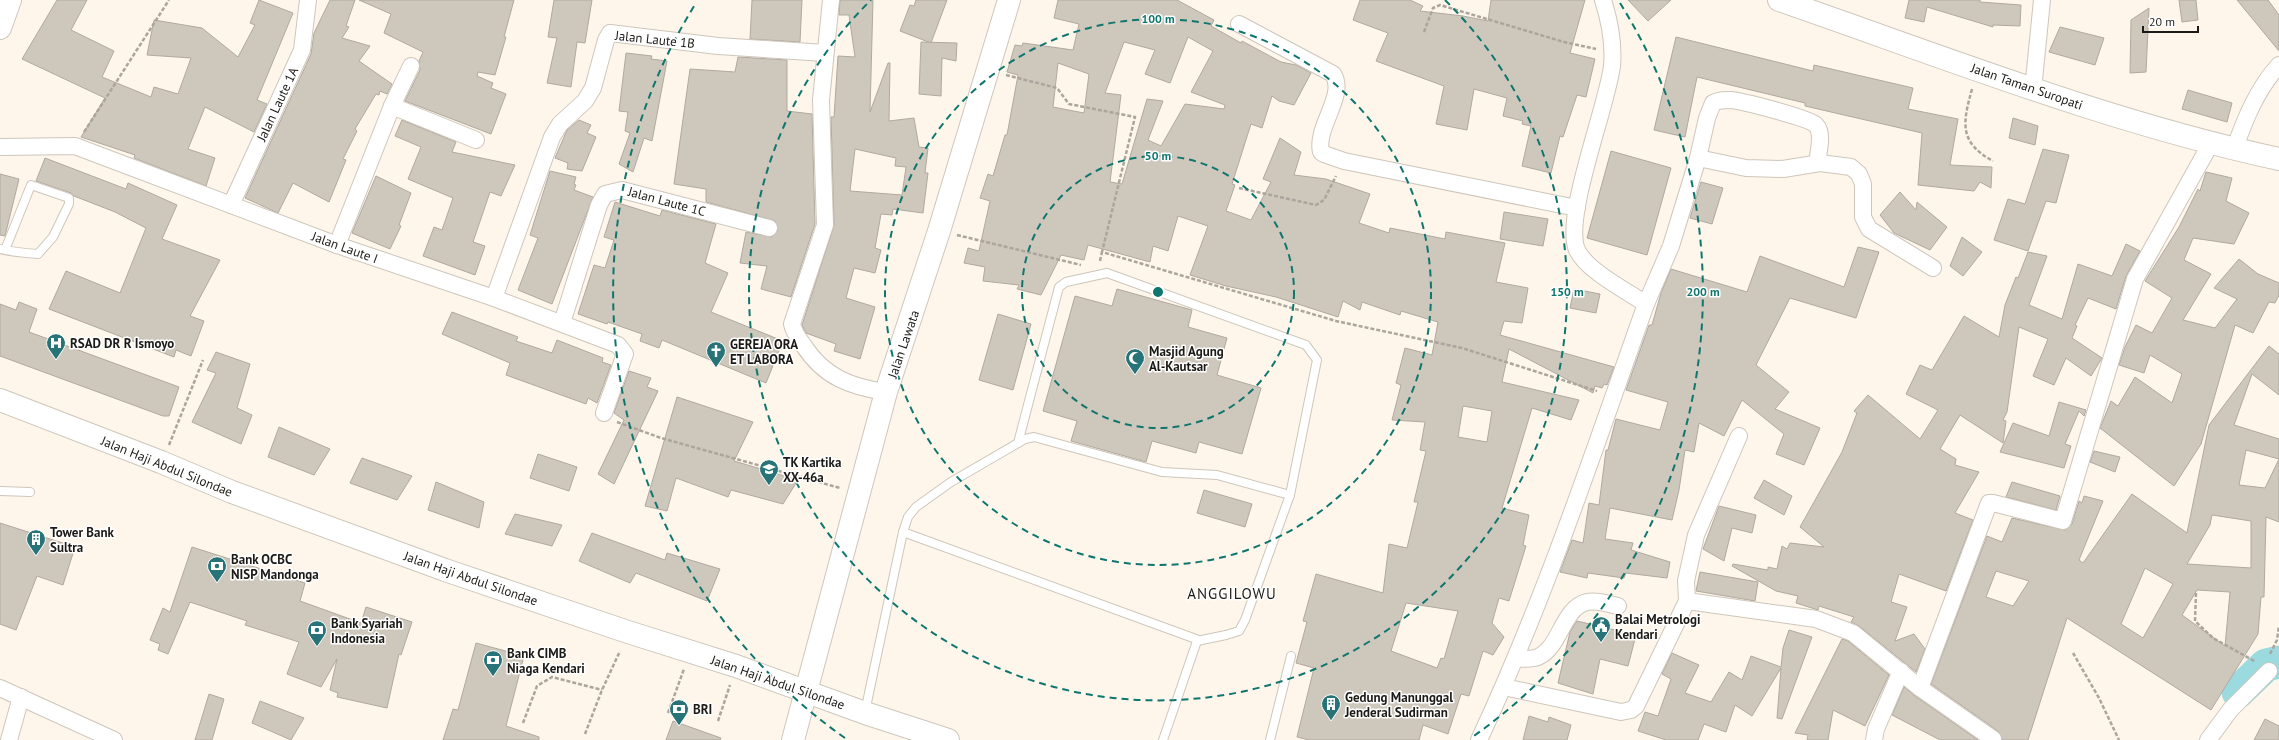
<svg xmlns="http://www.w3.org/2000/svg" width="2279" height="740" viewBox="0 0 2279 740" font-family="'PT Sans',sans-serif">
<rect width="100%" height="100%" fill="#fef6eb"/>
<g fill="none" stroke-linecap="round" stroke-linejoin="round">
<polyline stroke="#9bdade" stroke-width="33" points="2238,692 2266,665 2279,662"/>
</g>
<g fill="#cec7bc" stroke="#b0a99f" fill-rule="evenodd">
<polygon points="57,0 87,0 71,30 114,51 102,77 151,97 154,87 178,94 191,58 147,55 154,20 202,28 238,57 255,25 250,23 259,0 293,13 257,100 267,104 254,132 205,107 188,149 215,158 206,186 134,158 135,155 81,137 105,98 22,59"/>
<polygon points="330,0 355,0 346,26 349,27 342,38 370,46 359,61 392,84 387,94 380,91 379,95 376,94 355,129 357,131 343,159 346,160 329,202 293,183 278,213 245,198 311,54 314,33"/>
<polygon points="359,0 514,0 504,37 506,37 495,75 478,72 477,76 493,83 491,88 506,94 491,134 405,101 420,70 419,61 423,52 384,33 391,14"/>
<polygon points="554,0 592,0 585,43 577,42 571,87 547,83 557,38 548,37"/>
<polygon points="752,0 802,0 800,42 750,39"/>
<path d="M840,0H873L870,112L888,63H890L889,121L914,118L919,147L928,148L925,173H928L923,213L893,209L892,215L881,214L875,248L881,250L875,273L854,268L846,298L875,307L860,359L834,351L836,344L806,333L802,325L834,225L831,117H834L838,56L855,57L849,15H839ZM855,149L896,158L895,166L906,167L902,195L850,191Z"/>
<polygon points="916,0 947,0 931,43 900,31 910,5 914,6"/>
<path d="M1058,0H1177L1214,20L1211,26L1241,43L1242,41L1281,62L1296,65L1311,73L1294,105L1279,101L1272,96L1262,128L1251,124L1232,184L1235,185L1226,211L1251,220L1271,182L1263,179L1280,138L1301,152L1294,175L1326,179L1370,194L1359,223L1389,233L1390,228L1445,239L1446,232L1505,243L1496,282L1528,288L1522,323L1504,321L1500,335L1614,367L1607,385L1604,384L1602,388L1595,386L1593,393L1509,349L1502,382L1579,400L1571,420L1532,408L1502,508L1529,515L1523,545L1526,546L1509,601L1499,598L1492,623L1504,637L1493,655L1483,651L1469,696L1461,694L1448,734L1423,725L1419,740H1309L1297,737L1314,668L1296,663L1307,622L1303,621L1316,574L1383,593L1389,544L1407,548L1418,502H1414L1426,451L1420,450L1425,422L1392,420L1401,385L1396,383L1405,348L1432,355L1438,322L1401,311L1400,315L1362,302L1360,310L1343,301L1338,317L1276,297L1226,286L1190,275L1208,226L1178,216L1168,251L1153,246L1150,262L1088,245L1084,260L1061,255L1041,295L1017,289L1019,285L983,281L985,267L964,263L968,248L979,251L990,201L980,198L988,174L993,176L1005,135H1007L1018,75L1007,72L1015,45L1022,46L1023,43L1073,50L1079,24L1054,18ZM1188,37L1213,51L1191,92L1225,105L1224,109L1185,104L1161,146L1148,140L1163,101L1147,99L1122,184L1110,182L1121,95L1105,93L1124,42L1155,50L1145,74L1170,83ZM1058,63L1089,74L1084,113L1053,107ZM1463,406L1492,411L1487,442L1458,437ZM1406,603L1458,611L1444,659L1441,658L1437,668L1391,651Z"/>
<polygon points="1360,0 1410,0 1423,6 1420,11 1463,16 1488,21 1491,0 1585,0 1570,53 1595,59 1586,97 1577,95 1563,137 1560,136 1551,173 1522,166 1531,126 1522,124 1523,121 1503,116 1507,98 1474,89 1467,130 1436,124 1444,86 1376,61 1388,33 1353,20"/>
<polygon points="1628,0 1671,0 1648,21"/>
<polygon points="1909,0 1980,0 1980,2 2021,5 2020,26 1993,25 1993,27 1927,7 1924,22 1905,18"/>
<polygon points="2179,0 2196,0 2198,20 2182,22"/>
<polygon points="2237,0 2268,0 2279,15 2279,51"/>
<polygon points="2149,8 2146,72 2130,73 2131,20"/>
<polygon points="2060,27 2104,38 2095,65 2049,52"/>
<polygon points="1676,37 1813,71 1814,65 1913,88 1908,109 1958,119 1950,165 1992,167 1991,188 1980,182 1974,191 1918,185 1922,133 1805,106 1805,103 1697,77 1685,137 1654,130"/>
<polygon points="921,42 957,43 956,61 942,58 941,96 919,94"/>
<polygon points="626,53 652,56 651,59 667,61 652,141 644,138 633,172 619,164 630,133 625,131 628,112 619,111"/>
<polygon points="738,57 787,60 787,111 812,114 815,224 791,297 761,289 767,266 740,263 746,232 772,237 778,230 775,221 706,202 706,189 674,184 690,69 735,72"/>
<polygon points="2188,90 2232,103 2227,122 2182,109"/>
<polygon points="2013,118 2038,126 2035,145 2009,138"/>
<polygon points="402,120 456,142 452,152 515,165 501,196 490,192 473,242 485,246 475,275 423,256 434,227 442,230 453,198 408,179 421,147 395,136"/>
<polygon points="579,120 591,125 587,133 596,137 582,171 567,169 568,163 555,158 567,130"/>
<polygon points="2043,149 2069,155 2056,203 2046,201 2028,251 1994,240 2008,199 2025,204"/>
<polygon points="1611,151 1671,168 1647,255 1587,238"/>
<polygon points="45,158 126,189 128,183 177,205 162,239 220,260 190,316 204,321 191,356 176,350 174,357 49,309 66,271 120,293 146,228 115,212 74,196 71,193 36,181"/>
<polygon points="550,171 576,177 574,184 576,185 574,190 593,197 552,304 518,290 538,238 530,235"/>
<polygon points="2206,172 2232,178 2226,201 2249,213 2234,244 2193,238 2184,260 2211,274 2183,320 2215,328 2237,299 2214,288 2239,259 2258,274 2279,283 2279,295 2275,303 2269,302 2253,333 2235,325 2201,444 2174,486 2100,428 2111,401 2118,406 2135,377 2172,403 2182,374 2150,355 2144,373 2119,365 2125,347 2136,325 2152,333 2172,298 2145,281 2179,227 2198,189 2200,191"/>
<polygon points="0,174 19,179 5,236 0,235"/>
<polygon points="376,176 411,193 399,225 401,226 390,249 352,233"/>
<polygon points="1701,182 1723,188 1712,224 1690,218"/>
<polygon points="1900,192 1916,210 1917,202 1947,227 1930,250 1894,233 1880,215"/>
<polygon points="615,202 660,216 662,210 716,224 705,263 728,273 711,312 783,341 766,383 662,340 659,348 640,341 642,334 608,322 607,324 578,314 594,265 605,268 614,240 604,237"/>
<polygon points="1504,212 1548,219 1543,246 1500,239"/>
<polygon points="1962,237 1982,252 1963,276 1950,266"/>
<polygon points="2126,244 2140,251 2126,276 2116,309 2088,298 2075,325 2077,326 2072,338 2102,358 2091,376 2066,358 2054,385 2033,376 2048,339 2019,327 2007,412 2003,420 2006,421 2003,443 1960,415 1940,449 1956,459 1955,465 1979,472 1955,513 1973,520 1946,591 1899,574 1891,602 1907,607 1895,641 1914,634 1925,649 1916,672 1859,626 1851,622 1854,617 1819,606 1818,610 1796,603 1798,596 1776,591 1732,566 1733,564 1768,570 1768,567 1777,569 1782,546 1787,549 1790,543 1824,547 1800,527 1842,452 1857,413 1854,411 1868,395 1920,439 1938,410 1906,394 1920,365 1932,370 1964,316 1999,337 2005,305 2016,277 2018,278 2028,252 2047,256 2029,305 2062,319 2078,264 2112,276"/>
<polygon points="1858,247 1879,252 1856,318 1790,298 1756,365 1789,392 1775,409 1820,428 1804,465 1776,454 1784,434 1742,400 1724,436 1699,423 1694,452 1685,450 1679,490 1672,520 1610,508 1605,539 1633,543 1631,550 1670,562 1667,578 1626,573 1624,578 1588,573 1587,578 1560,572 1572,540 1583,543 1589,503 1599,505 1606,450 1608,450 1616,419 1660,430 1668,402 1626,390 1649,325 1652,325 1661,293 1671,269 1747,292 1760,256 1844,287"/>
<polygon points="1117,289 1192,310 1188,327 1227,338 1217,375 1261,388 1242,454 1199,442 1196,453 1152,441 1146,462 1071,441 1077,421 1043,411 1075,296 1112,306"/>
<polygon points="1574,289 1600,294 1596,313 1570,308"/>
<polygon points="19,302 37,309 29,332 179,387 169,416 163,416 0,356 0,304 16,310"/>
<polygon points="452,312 518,337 516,341 552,353 557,340 603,358 602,362 611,365 597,403 588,398 586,404 506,375 510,363 442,334"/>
<polygon points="998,314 1031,324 1013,390 979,380"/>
<path d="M2269,346L2279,354V395L2252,374L2234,425L2279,439V522L2266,517L2264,597H2261L2258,634L2211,710L2067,618L2028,740H2002L1998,731L1931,684L1987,536L2002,542L2012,518L2065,530L2072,524L2079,501L2082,503L2084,496L2103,501L2079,560L2083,563L2132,494L2187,533L2209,425ZM2246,450L2279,459L2265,488L2239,485ZM2212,515L2251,521V568L2187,564L2210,525ZM2145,568L2173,584L2143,638L2121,624ZM1996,571L2029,581L2013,606L1986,597ZM2197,590L2230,592L2225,646L2182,615Z"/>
<polygon points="216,352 250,364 237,408 252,415 241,444 192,422 216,373 207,370"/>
<polygon points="629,371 651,378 647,387 658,391 614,484 598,474 624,420 614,413"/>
<polygon points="677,397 753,422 734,461 798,480 783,504 731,490 728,497 676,478 667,511 645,506"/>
<polygon points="2059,402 2086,410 2084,416 2079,411 2065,444 2071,446 2064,468 2000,452 2013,423 2049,436"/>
<polygon points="279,427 330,449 314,475 268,457"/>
<polygon points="2094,451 2120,457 2115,472 2090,462"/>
<polygon points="538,454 577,467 569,491 530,478"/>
<polygon points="362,458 412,476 397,500 350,483"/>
<polygon points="1764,480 1792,496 1784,515 1754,498"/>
<polygon points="436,482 484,502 479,528 428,510"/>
<polygon points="2012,482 2060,496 2056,510 2006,497"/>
<polygon points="1204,490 1252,504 1245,527 1197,513"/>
<polygon points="1719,506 1756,515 1752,533 1732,528 1724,561 1703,549"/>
<polygon points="515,514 562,525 552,546 505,534"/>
<polygon points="0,523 75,547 63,585 37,576 16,630 0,624"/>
<polygon points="592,533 665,560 667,553 720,569 707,601 636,573 630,583 579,561"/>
<polygon points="192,547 305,583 300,601 361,623 366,607 412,622 401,655 399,654 387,708 337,697 338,693 330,690 337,659 321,687 287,674 299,642 245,625 247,621 190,602 168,654 158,650 160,644 150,640 163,608 170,612"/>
<polygon points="1700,572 1758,582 1755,601 1696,591"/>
<polygon points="1577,621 1636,635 1628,666 1600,659 1593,694 1558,683 1570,632"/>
<polygon points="1789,630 1812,637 1782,719 1777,718 1781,668 1752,716 1735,705 1726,732 1704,724 1698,740 1666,740 1638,731 1645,712 1658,716 1671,679 1662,674 1672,653 1699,665 1685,693 1711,702 1729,672 1742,680 1751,656 1781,667 1783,648"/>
<polygon points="1842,639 1848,641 1889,675 1865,726 1833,710 1828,740 1807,740 1808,735 1795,733"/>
<polygon points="476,643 524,656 506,726 539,737 539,740 443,740 453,709 458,710"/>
<polygon points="1904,687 1915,696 1978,740 1940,740 1892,715"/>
<polygon points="209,694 224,699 212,740 195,740"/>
<polygon points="260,701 304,718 291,740 252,723"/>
<polygon points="1529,716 1548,722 1549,717 1571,725 1567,740 1523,740"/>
<polygon points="2265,719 2279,726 2279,740 2254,740"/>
<polygon points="673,721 721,738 720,740 666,740"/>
</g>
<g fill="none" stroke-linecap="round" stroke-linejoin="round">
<g stroke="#cec6bb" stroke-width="10">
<g id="lane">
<path d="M0,249C13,252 25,253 38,254L53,237L69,204V198L31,185L5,250"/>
<polyline points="1018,443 1059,287 1066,282 1107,273 1306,345 1317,360 1290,495"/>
<polyline points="0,491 30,492"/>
<polyline points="903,532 1196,639 1197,641 1163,740"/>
<polyline points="865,712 903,532 908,517 916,507 951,482 1025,439 1034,437 1162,472 1217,475 1290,495 1245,620 1239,631 1226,635 1197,641"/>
<polyline points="1270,740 1291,656"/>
</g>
</g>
<g stroke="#cec6bb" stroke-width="18">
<g id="street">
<path d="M831,0L821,100L825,225L792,324C794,333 799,339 804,346C824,377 851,387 886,392"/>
<path d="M1239,24L1333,74C1347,95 1315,127 1321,152L1324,154L1344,161L1577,208"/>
<polyline points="2033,90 2042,0"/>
<polyline points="392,106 476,140"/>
<polyline points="0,147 75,146 337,245 494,298 618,345 625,354 604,413"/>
<path d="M2234,150C2245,119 2257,89 2279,65"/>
<path d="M1698,158L1707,118L1713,103C1718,100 1724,100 1731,100C1742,101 1809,118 1816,125C1824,134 1818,153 1817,163"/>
<polyline points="231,205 302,50 308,0"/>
<polyline points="337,245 392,106 411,66"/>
<polyline points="494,298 552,137 560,124 585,101 593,88 606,40 610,33 718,46 825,53"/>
<polyline points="1646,304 1671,246 1698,158 1746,168 1783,169 1820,163 1851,167 1859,174 1863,184 1863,217 1869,229 1933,268"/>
<polyline points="562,323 599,205 605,194 622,190 769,228"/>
<polyline points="1687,601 1816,619 1853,633 1920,688 1993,739"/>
<path d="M1516,659C1523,658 1531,660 1538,657C1561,647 1562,608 1587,602C1597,600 1609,604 1618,606"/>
<polyline points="1504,687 1621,712 1631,710 1636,706 1687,601 1686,581 1696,535 1739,436"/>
<polyline points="0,688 114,740"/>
<polyline points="1920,688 1989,503 1993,503 2063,521 2135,279 2211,143"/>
<polyline points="9,740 21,697"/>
<path d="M1479,740C1545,599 1594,450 1646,304C1627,291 1587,271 1577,250C1563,217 1607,107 1612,66C1614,43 1610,22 1603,0"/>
<polyline points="1874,740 1876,729 1901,671"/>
<polyline points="2208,740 2231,709 2269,671"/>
</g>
</g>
<g stroke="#cec6bb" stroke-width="24">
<g id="secondary">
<path d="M1779,0C1944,57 2108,122 2279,159"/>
<polyline points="0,28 10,0"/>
<polyline points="793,740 886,392 939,231 1009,0"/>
</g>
</g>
<g stroke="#cec6bb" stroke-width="24">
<polyline id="highway" points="0,400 161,462 232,492 445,570 628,632 736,666 865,713 948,740"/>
</g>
<g stroke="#aba59d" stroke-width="2.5" stroke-dasharray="4 2" stroke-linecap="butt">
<polyline points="1424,32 1433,8 1440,5 1564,42 1596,49"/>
<polyline points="1006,75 1057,88 1069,104 1135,117 1102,252 1336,321 1462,348 1597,391"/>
<path d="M1972,89C1963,122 1958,142 1993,161"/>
<polyline points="84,132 169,0"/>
<polyline points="1239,188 1316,205 1324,200 1336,176"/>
<polyline points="957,235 1081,265"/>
<polyline points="1100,261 1102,252"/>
<polyline points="617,422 661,438 840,488"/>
<polyline points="169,445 203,360"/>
<polyline points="2196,593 2195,621 2213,638 2256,662"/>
<polyline points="2073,653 2099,698 2119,740"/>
<polyline points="2270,654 2277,640 2279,626"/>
<polyline points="668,713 684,669"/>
<polyline points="718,721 730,685"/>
<polyline points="523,723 537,686 552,677 602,690"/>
<polyline points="585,734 602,690 620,651"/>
</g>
<use href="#lane" stroke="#fff" stroke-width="8"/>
<use href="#street" stroke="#fff" stroke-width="16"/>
<use href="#secondary" stroke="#fff" stroke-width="22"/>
<use href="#highway" stroke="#fff" stroke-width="22"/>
</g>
<g fill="none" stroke="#0f766e" stroke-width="2" stroke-dasharray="7 5">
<circle cx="1158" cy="292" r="136"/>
<circle cx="1158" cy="292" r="273"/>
<path d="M1445 0A409 409 0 1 1 871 0"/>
<path d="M845 738A545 545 0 0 1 696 3M1620 3A545 545 0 0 1 1471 738"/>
</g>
<defs>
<g id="hospital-pin" transform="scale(1)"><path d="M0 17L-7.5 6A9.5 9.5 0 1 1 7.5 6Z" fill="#287377" stroke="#fff"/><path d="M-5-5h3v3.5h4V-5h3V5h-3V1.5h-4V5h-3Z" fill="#fff"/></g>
<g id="church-pin" transform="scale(1)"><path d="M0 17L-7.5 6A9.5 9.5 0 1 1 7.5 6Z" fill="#287377" stroke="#fff"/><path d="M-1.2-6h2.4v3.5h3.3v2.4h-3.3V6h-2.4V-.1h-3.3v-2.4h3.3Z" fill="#fff"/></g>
<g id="mosque-pin" transform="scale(1)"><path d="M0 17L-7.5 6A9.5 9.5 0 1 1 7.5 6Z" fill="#287377" stroke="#fff"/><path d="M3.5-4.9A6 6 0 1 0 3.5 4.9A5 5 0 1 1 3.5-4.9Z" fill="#fff"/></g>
<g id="school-pin" transform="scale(1)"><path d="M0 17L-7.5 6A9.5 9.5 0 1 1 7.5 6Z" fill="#287377" stroke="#fff"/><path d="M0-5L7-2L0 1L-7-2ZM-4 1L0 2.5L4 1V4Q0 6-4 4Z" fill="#fff"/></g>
<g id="building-pin" transform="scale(1)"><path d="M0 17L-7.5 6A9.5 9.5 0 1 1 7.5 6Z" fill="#287377" stroke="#fff"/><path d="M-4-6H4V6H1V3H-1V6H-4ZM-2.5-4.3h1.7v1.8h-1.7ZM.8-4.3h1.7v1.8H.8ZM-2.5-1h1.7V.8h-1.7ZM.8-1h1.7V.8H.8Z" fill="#fff"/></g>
<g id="bank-pin" transform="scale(1)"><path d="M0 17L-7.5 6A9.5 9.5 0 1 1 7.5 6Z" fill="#287377" stroke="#fff"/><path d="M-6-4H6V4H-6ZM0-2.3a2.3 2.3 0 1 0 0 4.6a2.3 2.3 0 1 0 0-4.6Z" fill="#fff"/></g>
<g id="civic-pin" transform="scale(1)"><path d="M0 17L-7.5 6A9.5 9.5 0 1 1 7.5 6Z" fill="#287377" stroke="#fff"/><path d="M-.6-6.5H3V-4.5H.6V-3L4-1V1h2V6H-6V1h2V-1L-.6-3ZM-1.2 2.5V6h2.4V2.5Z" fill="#fff"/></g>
</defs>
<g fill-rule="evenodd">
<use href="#hospital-pin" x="56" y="343"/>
<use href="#church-pin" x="716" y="351"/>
<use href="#mosque-pin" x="1135" y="358"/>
<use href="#school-pin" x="769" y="469"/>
<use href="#building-pin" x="36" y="539"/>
<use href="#bank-pin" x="217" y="566"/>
<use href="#civic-pin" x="1601" y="626"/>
<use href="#bank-pin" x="317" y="630"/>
<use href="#bank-pin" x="493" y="660"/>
<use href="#building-pin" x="1331" y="704"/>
<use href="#bank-pin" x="679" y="709"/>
</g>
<g text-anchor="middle" stroke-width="3" stroke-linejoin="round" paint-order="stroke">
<g font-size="13" fill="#1c1a16" stroke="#fff">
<text transform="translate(655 39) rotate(6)" y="5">Jalan Laute 1B</text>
<text transform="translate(2027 86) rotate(19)" y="5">Jalan Taman Suropati</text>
<text transform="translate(277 104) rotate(-65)" y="5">Jalan Laute 1A</text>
<text transform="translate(667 201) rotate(15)" y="5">Jalan Laute 1C</text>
<text transform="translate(345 247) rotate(20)" y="5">Jalan Laute I</text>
<text transform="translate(903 344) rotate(-71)" y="5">Jalan Lawata</text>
<text transform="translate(167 466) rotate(22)" y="5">Jalan Haji Abdul Silondae</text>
<text transform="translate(471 578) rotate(19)" y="5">Jalan Haji Abdul Silondae</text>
<text transform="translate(778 682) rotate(19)" y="5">Jalan Haji Abdul Silondae</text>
</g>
<g font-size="13" font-weight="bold" fill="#1c1a16" stroke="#fff" text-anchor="start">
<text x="70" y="348">RSAD DR R Ismoyo</text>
<text x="730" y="349">GEREJA ORA<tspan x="730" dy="15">ET LABORA</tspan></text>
<text x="1149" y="356">Masjid Agung<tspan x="1149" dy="15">Al-Kautsar</tspan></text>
<text x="783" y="467">TK Kartika<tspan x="783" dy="15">XX-46a</tspan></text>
<text x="50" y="537">Tower Bank<tspan x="50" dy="15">Sultra</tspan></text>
<text x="231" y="564">Bank OCBC<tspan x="231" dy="15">NISP Mandonga</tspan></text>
<text x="1615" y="624">Balai Metrologi<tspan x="1615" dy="15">Kendari</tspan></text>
<text x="331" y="628">Bank Syariah<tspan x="331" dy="15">Indonesia</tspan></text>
<text x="507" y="658">Bank CIMB<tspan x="507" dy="15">Niaga Kendari</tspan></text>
<text x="1345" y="702">Gedung Manunggal<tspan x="1345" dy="15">Jenderal Sudirman</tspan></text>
<text x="693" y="714">BRI</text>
</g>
<g font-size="15" letter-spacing="1" fill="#1c1a16" stroke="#fff">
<text x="1232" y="599">ANGGILOWU</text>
</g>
</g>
<circle cx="1158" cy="292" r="6" fill="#0f766e" stroke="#fff" stroke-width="2"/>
<g font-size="12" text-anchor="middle" font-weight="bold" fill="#0f766e" stroke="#fff" stroke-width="3" stroke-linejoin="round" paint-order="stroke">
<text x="1158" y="23">100 m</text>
<text x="1158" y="160">50 m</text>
<text x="1567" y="296">150 m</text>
<text x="1703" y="296">200 m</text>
</g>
<path d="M2143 26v6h55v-6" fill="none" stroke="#1c1a16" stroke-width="2"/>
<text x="2149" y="26" font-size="12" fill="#1c1a16" stroke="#ffffff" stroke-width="3" paint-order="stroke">20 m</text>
</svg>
